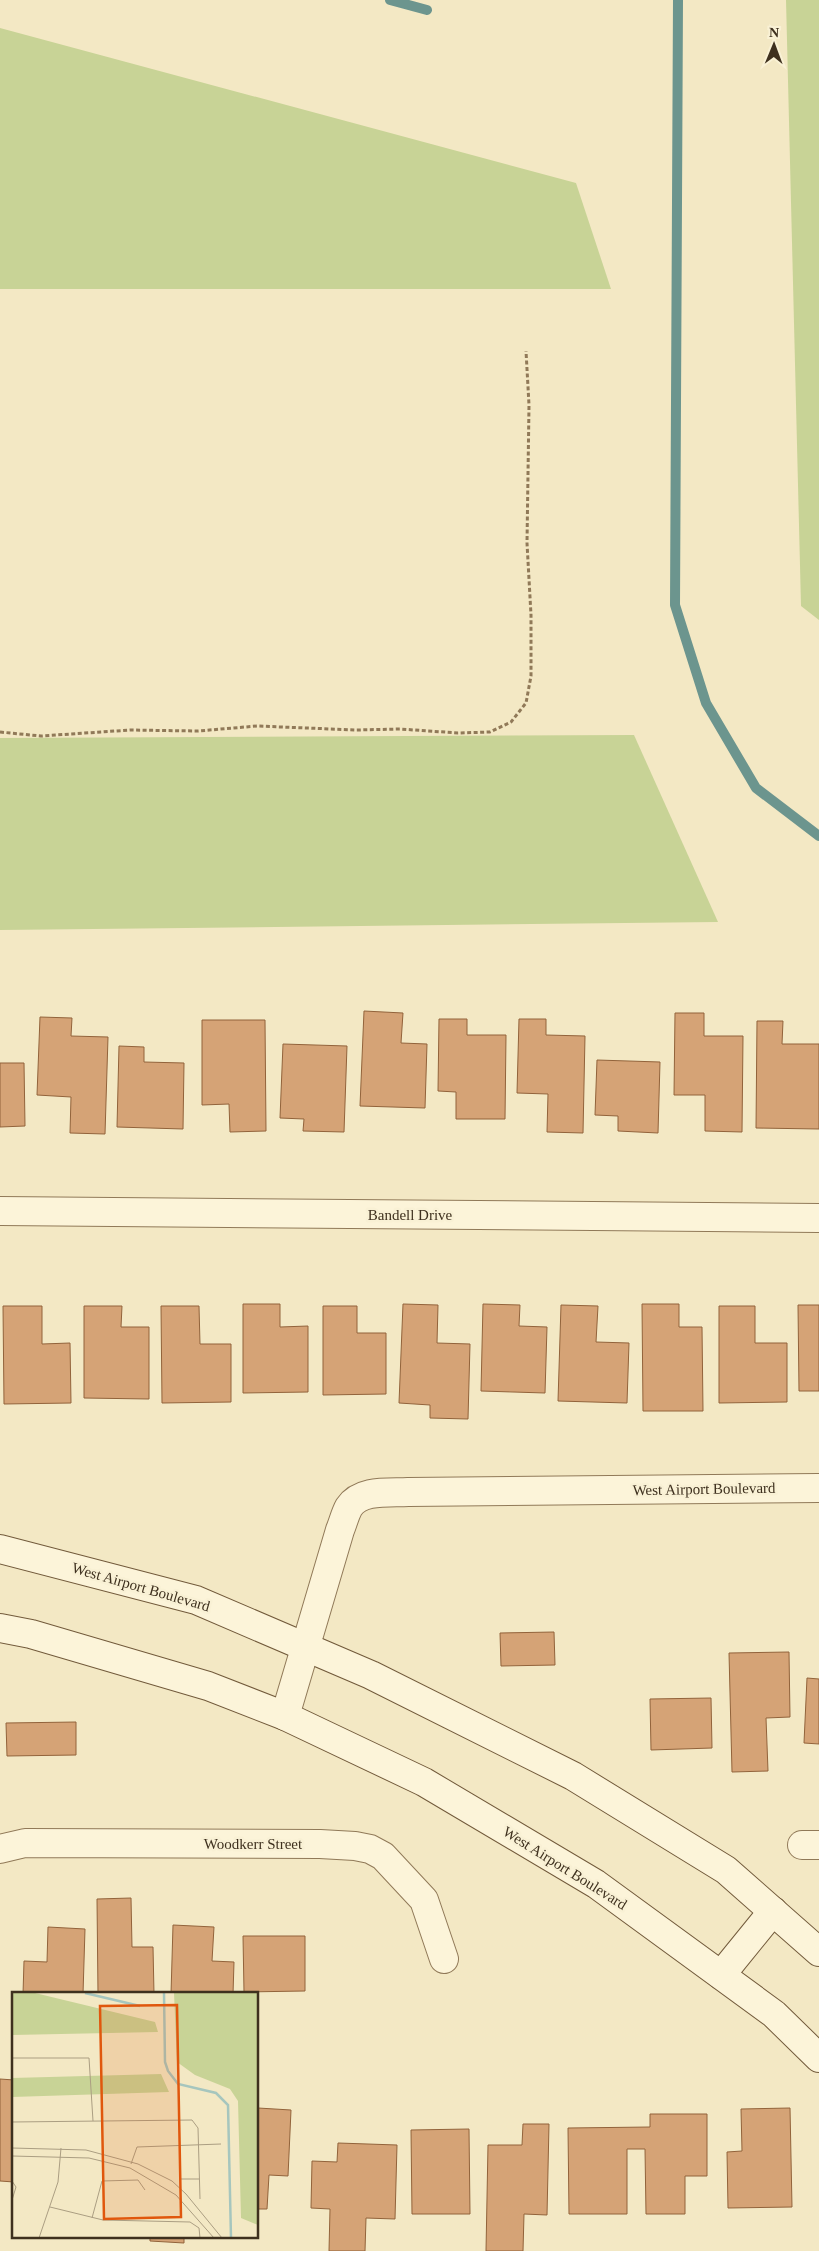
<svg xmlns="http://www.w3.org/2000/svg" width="819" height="2251" viewBox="0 0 819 2251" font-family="'Times New Roman',serif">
<rect width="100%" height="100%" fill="#f3e8c4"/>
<g fill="#c8d396">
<polygon points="786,0 819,0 819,620 801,606"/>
<polygon points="0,28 576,183 611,289 0,289"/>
<polygon points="634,735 718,922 0,930 0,738"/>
</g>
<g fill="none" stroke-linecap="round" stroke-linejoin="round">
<g stroke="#6c958e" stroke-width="10">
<polyline points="390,0 427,10"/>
<polyline points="678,0 675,605 706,703 756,788 819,836"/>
</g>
</g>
<g fill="#d5a376" stroke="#92633b">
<polygon points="364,1011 403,1013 401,1043 427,1044 425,1108 360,1106"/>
<polygon points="675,1013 704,1013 704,1036 743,1036 742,1132 705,1131 705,1095 674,1095"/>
<polygon points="40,1017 72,1018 71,1036 108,1037 105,1134 70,1133 71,1097 37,1095"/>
<polygon points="439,1019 467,1019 467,1035 506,1035 505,1119 456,1119 456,1092 438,1091"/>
<polygon points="519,1019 546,1019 546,1035 585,1036 583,1133 547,1132 548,1094 517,1093"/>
<polygon points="202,1020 265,1020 266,1131 230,1132 229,1104 202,1105"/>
<polygon points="757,1021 783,1021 782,1044 819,1044 819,1129 756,1128"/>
<polygon points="283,1044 347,1046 344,1132 303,1131 304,1119 280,1118"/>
<polygon points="119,1046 144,1047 144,1062 184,1063 183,1129 117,1127"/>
<polygon points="597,1060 660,1062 658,1133 618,1131 618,1116 595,1115"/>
<polygon points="0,1063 24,1063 25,1126 0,1127"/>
<polygon points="243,1304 280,1304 280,1327 308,1326 308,1392 243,1393"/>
<polygon points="403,1304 438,1305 437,1343 470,1344 468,1419 430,1418 430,1405 399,1403"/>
<polygon points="483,1304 520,1305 519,1326 547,1327 545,1393 481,1391"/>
<polygon points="642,1304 679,1304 679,1327 702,1327 703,1411 643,1411"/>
<polygon points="561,1305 598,1306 596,1342 629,1343 627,1403 558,1401"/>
<polygon points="798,1305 819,1305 819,1391 799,1391"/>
<polygon points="3,1306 42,1306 42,1344 70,1343 71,1403 4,1404"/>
<polygon points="84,1306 122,1306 121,1327 149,1327 149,1399 84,1398"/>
<polygon points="161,1306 199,1306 200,1344 231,1344 231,1402 162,1403"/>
<polygon points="323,1306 357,1306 357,1333 386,1333 386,1394 323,1395"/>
<polygon points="719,1306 755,1306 755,1343 787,1343 787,1402 719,1403"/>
<polygon points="554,1632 555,1665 501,1666 500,1633"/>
<polygon points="789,1652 790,1717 766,1718 768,1771 732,1772 729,1653"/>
<polygon points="807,1678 819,1679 819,1744 804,1743"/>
<polygon points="711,1698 712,1748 651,1750 650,1699"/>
<polygon points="76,1722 76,1755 7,1756 6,1723"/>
<polygon points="131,1898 132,1947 153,1947 154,1994 98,1994 97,1899"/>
<polygon points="173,1925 214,1927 212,1961 234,1962 233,1994 171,1994"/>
<polygon points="48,1927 85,1929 83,1994 23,1994 24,1961 47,1962"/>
<polygon points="243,1936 305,1936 305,1991 244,1992"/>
<polygon points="0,2079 14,2080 14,2182 0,2181"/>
<polygon points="258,2108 291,2110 288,2176 269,2175 267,2209 258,2209"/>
<polygon points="790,2108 792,2207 728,2208 727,2152 742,2151 741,2109"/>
<polygon points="650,2114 707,2114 707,2176 685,2176 685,2214 646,2214 645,2149 627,2149 627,2214 569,2214 568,2128 650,2127"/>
<polygon points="523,2124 549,2124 547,2215 524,2214 523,2251 486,2251 488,2145 522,2145"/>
<polygon points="469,2129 470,2214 412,2214 411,2130"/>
<polygon points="338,2143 397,2145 395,2219 366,2218 365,2251 329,2251 330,2209 311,2208 312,2161 337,2162"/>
<polygon points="150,2237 184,2237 184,2243 150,2241"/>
</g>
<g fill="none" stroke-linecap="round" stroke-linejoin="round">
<g stroke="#907958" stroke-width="30">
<g id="minor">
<polyline points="0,1211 819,1218"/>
<path d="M285,1716L340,1530C343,1523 345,1514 349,1507C361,1489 389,1493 408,1492L819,1488"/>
<polyline points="802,1845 819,1845"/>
<polyline points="0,1849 25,1843 320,1844 355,1846 370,1849 383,1856 424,1900 444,1959"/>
</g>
</g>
<g stroke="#725a3b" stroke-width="30">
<g id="secondary">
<polyline points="0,1549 196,1600 371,1675 573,1776 726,1870 819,1952"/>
<polyline points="0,1628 31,1634 208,1686 285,1716 424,1782 596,1884 774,2014 819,2058"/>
<polyline points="721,1975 773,1911"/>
</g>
</g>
<polyline stroke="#907958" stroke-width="3" stroke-dasharray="4 2.5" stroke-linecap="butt" points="0,732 41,736 130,730 198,731 257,726 356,730 400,729 458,733 490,732 511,722 526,703 531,676 531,615 527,543 529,405 526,351"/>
<use href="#minor" stroke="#fcf4d9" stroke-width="28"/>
<use href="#secondary" stroke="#fcf4d9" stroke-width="28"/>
</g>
<g text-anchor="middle" stroke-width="5" stroke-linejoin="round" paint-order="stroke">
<g font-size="15" fill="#3e301e" stroke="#f9f1d5">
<text x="410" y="1220">Bandell Drive</text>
<text transform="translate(704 1489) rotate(-1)" y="5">West Airport Boulevard</text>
<text transform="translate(141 1587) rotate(16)" y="5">West Airport Boulevard</text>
<text x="253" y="1849">Woodkerr Street</text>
<text transform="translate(565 1868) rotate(32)" y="5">West Airport Boulevard</text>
</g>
</g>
<g transform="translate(12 1992)">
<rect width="246" height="246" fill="#f3e8c4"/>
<path d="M0,1H23L143,30L146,40L0,43ZM162,1H246V233L229,226L226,109L218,97L183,83L165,70ZM149,82L157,100L0,105V86Z" fill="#c8d396"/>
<path fill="none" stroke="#a6c6be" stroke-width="2.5" d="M73,1L128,14M152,1L153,70L156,79L166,92L204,101L216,113L219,246"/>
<path fill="none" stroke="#ab9e82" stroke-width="1" d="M0,66H77L81,129M0,130L180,128L186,136L188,207M0,156L74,158L126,172L160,189L174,202L210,246M0,164L77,166L118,176L164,203L202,246M119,172L125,155L209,152M167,187H187M0,189L4,195L0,208M38,215L91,228L178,230L187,236L188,246M80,226L90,189L126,188L133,198M27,246L46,190L49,156"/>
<path fill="#e0570d" fill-opacity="0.15" stroke="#e0570d" stroke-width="2.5" d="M165,13L169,225L92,227L88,14Z"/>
<rect width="246" height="246" fill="none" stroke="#3e301e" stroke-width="2.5"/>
</g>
<g transform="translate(774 45) rotate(1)" stroke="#f9f1d5" stroke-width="4" paint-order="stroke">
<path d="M0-4L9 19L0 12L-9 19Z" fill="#3e301e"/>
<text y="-8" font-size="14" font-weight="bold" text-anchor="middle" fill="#3e301e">N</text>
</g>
</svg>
